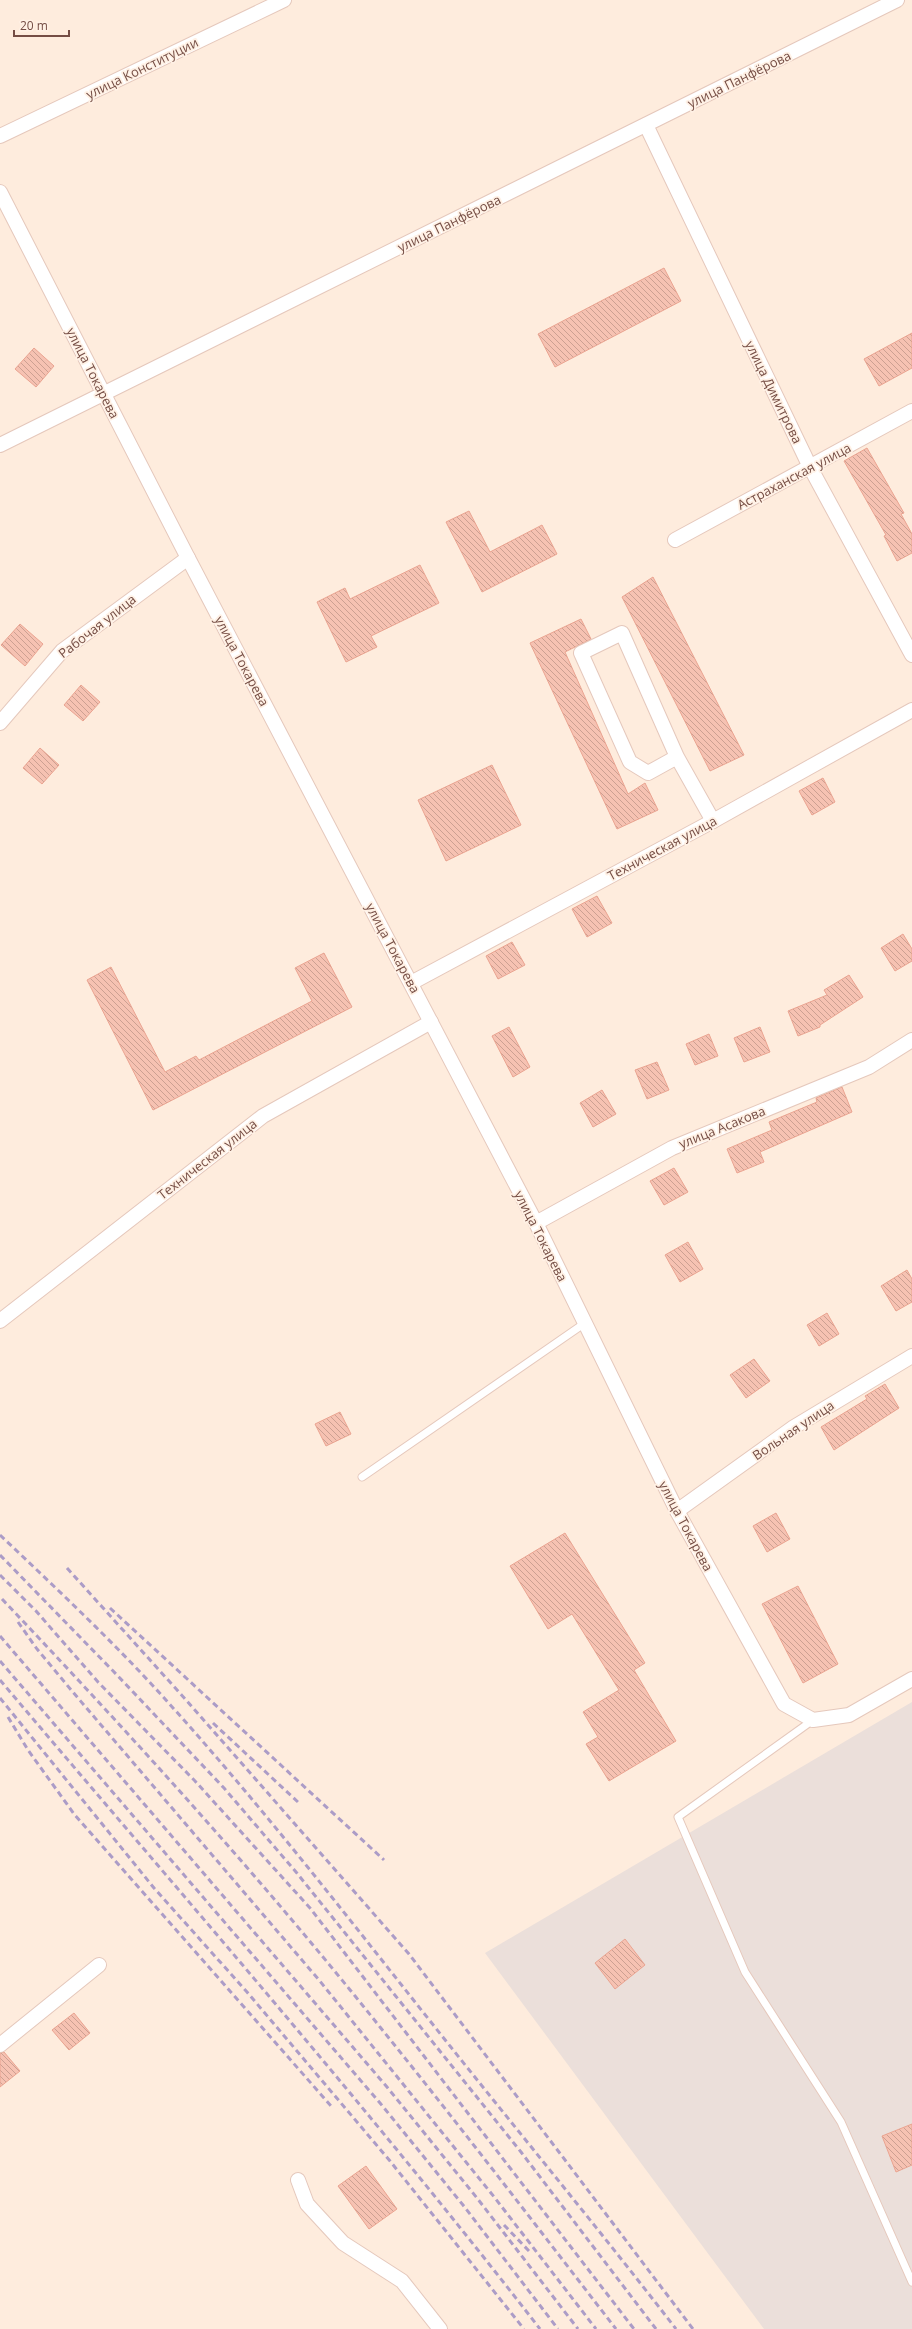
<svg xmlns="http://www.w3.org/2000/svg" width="912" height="2329" viewBox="0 0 912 2329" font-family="'Open Sans',sans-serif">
<defs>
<pattern id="building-back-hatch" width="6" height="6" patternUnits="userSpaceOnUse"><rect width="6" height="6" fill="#f6c2b2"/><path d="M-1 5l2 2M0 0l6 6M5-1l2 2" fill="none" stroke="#cca092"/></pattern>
</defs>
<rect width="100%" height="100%" fill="#feecdd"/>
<polygon fill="#ebdfda" points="912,1702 912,2329 764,2329 485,1953"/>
<g fill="url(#building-back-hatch)" stroke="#eaa491">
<polygon points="664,268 681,301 555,367 538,334"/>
<polygon points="912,333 912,368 879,386 864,359"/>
<polygon points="34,348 54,366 36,387 15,369"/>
<polygon points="867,448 904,513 901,514 912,534 912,553 897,561 884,536 886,535 844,461"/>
<polygon points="469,511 490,552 542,525 557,554 482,592 446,522"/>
<polygon points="420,565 439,603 371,636 377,647 346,662 317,602 345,588 350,599"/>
<polygon points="653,577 744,755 710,771 622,597"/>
<polygon points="581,619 591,639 565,652 628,794 645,783 658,810 617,829 530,643"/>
<polygon points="20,624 43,644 25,666 1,645"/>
<polygon points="81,685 100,702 83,721 64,705"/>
<polygon points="40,748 59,765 42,784 23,768"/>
<polygon points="492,765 521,825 446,861 418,800"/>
<polygon points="823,778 835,802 812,815 799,791"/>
<polygon points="597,896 612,923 587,937 572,909"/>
<polygon points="903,934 912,949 912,961 895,971 881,948"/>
<polygon points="512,942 525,965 498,979 486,956"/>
<polygon points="324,953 352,1007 153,1110 87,980 111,967 165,1072 196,1056 199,1060 312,1001 295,968"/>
<polygon points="849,975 863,997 820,1025 820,1027 798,1036 788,1011 827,995 824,990"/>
<polygon points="509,1027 530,1067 513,1077 492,1036"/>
<polygon points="760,1027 770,1052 744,1062 734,1038"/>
<polygon points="709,1034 718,1056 695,1065 686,1044"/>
<polygon points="657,1062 669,1090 647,1099 635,1070"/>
<polygon points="842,1087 852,1112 760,1152 764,1162 737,1173 727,1149 772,1130 769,1122 817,1102 816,1098"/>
<polygon points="602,1090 616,1114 593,1127 580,1103"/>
<polygon points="674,1168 688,1192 664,1205 650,1181"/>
<polygon points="688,1242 703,1269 680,1282 665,1255"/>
<polygon points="907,1270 912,1279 912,1302 896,1311 881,1286"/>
<polygon points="827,1313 839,1334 819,1346 807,1325"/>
<polygon points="754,1359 770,1381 746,1398 730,1375"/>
<polygon points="885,1384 899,1408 834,1450 821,1427 867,1399 865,1396"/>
<polygon points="340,1412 351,1434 326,1446 315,1424"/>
<polygon points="776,1513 790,1539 767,1552 753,1526"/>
<polygon points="565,1533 645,1663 634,1670 676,1741 609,1781 586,1744 598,1737 583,1712 619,1690 572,1614 548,1629 510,1566"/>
<polygon points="798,1586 838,1664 803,1683 762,1604"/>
<polygon points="625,1939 645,1965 615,1989 595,1963"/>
<polygon points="74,2013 90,2033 69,2050 52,2030"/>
<polygon points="4,2052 20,2071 0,2087 0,2053"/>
<polygon points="912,2124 912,2165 896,2172 882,2136"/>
<polygon points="366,2166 397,2209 369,2229 338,2186"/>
</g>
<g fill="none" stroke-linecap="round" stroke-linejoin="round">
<g stroke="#e5c8bc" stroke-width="9">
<g id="service">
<polyline points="362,1477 585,1323"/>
<polyline points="813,1720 678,1817 745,1972 841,2122 912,2282"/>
</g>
</g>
<g stroke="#e5c8bc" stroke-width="16">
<g id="minor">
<polyline points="646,125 810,467 912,655"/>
<polyline points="0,136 284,0"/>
<polyline points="0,192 188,558 536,1223 677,1511 784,1704 813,1720 849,1715 912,1679"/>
<polyline points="0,445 897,0"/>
<polyline points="675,540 912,411"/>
<polyline points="0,723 62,651 188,558"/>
<polyline points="677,757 648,773 630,762 581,653 622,633 677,757 713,821"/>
<polyline points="411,983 713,821 912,710"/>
<polyline points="536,1223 672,1148 869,1067 912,1040"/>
<polyline points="0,1321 263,1116 431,1022"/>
<polyline points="677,1511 794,1427 912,1356"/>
<polyline points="0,2045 99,1965"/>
<polyline points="298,2180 307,2204 343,2243 402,2281 440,2329"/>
</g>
</g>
<use href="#service" stroke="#fff" stroke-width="7"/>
<use href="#minor" stroke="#fff" stroke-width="14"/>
<g stroke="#ac9cc7" stroke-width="3" stroke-dasharray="6 4" stroke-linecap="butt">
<path d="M0,1535C59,1591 120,1648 174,1709C271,1817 359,1932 450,2046C525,2140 602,2233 676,2329"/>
<polyline points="0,1555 116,1674 224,1788 296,1872 521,2152 656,2329"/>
<polyline points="67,1568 187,1701 409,1954 693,2329"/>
<polyline points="0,1575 36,1611 98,1682 195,1781 310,1908 634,2329"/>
<path d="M2,1599C133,1737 261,1878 380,2027C460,2126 538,2228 616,2329"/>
<polyline points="110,1608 384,1860"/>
<polyline points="18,1622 37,1649 72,1691 319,1980 495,2198 596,2329"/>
<polyline points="0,1636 387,2087 477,2198 578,2329"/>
<polyline points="0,1661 380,2103 463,2205 558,2329"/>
<path d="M0,1680C182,1895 368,2107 540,2329"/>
<polyline points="0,1698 154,1888 247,1992 390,2161 524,2329"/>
<polyline points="8,1717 28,1750 74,1814 332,2107"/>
<polyline points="213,1723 299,1803"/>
<polyline points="504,2225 530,2252"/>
</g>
</g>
<g text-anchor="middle" stroke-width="3.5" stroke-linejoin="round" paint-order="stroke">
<g font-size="13" fill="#754d44" stroke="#fff1e5">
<text transform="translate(142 68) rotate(-26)" y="5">улица Конституции</text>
<text transform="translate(739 79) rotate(-26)" y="5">улица Панфёрова</text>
<text transform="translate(449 223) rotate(-26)" y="5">улица Панфёрова</text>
<text transform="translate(93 373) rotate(63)" y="5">улица Токарева</text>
<text transform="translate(774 392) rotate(64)" y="5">улица Димитрова</text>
<text transform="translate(794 476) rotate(-28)" y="5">Астраханская улица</text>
<text transform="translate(97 626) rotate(-38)" y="5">Рабочая улица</text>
<text transform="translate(242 661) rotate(62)" y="5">улица Токарева</text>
<text transform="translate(662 848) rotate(-28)" y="5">Техническая улица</text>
<text transform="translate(393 948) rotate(62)" y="5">улица Токарева</text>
<text transform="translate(722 1127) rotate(-22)" y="5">улица Асакова</text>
<text transform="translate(207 1159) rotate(-38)" y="5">Техническая улица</text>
<text transform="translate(541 1236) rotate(63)" y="5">улица Токарева</text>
<text transform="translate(793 1430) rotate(-34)" y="5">Вольная улица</text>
<text transform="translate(686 1526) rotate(62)" y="5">улица Токарева</text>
</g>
</g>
<path d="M14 30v6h55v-6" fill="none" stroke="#754d44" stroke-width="2"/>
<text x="20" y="30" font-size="12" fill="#754d44" stroke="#fff1e5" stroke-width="3" paint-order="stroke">20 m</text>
</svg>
